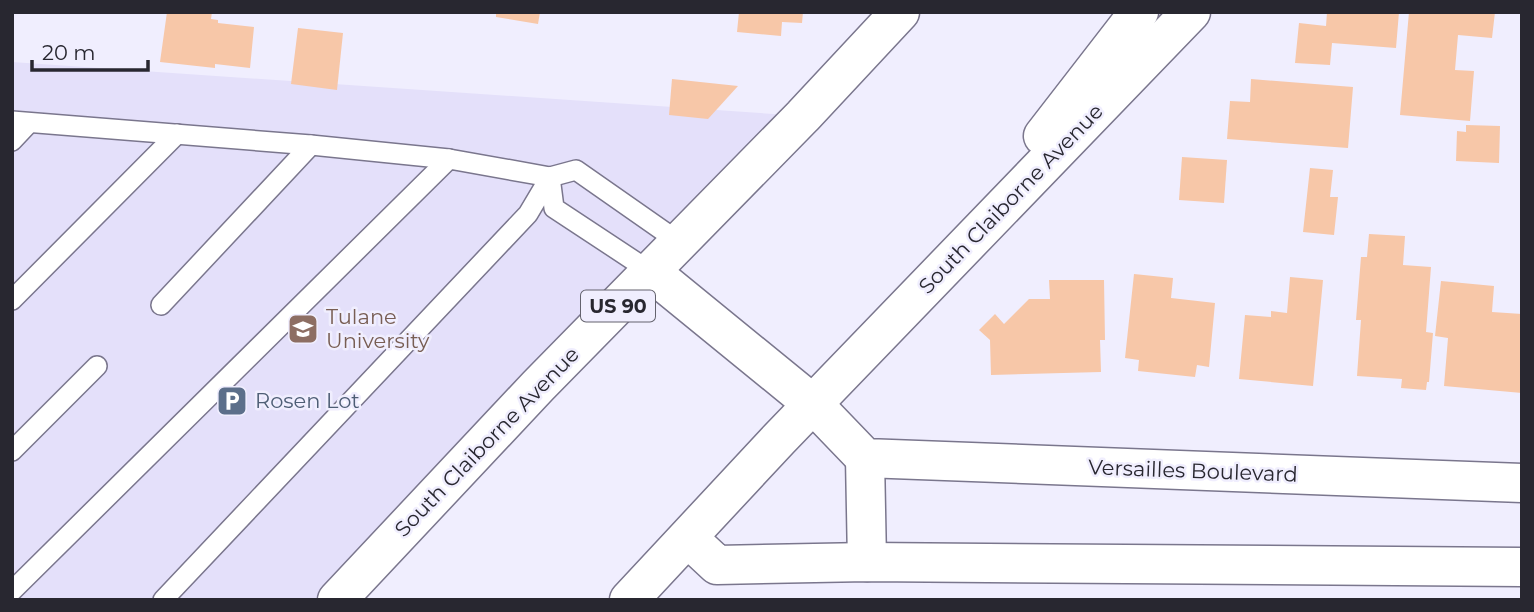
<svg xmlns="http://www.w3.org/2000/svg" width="1534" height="612" viewBox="0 0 1534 612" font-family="Montserrat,sans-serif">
<rect width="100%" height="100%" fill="#f0eefe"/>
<polygon fill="#e4e0fa" points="12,62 803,116 337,600 12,600"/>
<g fill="#f7c7a8">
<polygon points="167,12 212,12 211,19 218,20 218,23 254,27 250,68 215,64 215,68 160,62"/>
<polygon points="496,12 540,12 538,24 496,17"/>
<polygon points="739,12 803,12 802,23 782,22 781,36 737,32"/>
<polygon points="1327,12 1399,12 1396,48 1332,43 1330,65 1295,63 1299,23 1326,26"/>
<polygon points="1409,12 1495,12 1492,38 1458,35 1455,70 1474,71 1470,121 1400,115"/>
<polygon points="298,28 343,33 337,90 291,84"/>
<polygon points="672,79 738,86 708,119 669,115"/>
<polygon points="1251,79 1353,87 1348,148 1227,139 1230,101 1250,102"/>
<polygon points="1466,125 1500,126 1499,163 1456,161 1457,131 1466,132"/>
<polygon points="1182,157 1227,160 1224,203 1179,200"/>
<polygon points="1310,168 1333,170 1330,197 1338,197 1334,235 1303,232"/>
<polygon points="1369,234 1405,236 1403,265 1431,267 1426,332 1433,333 1429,382 1427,382 1426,390 1401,388 1402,379 1357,376 1361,320 1356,320 1361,257 1367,257"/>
<polygon points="1134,274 1173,278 1171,298 1215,303 1209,367 1197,365 1195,377 1138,371 1139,360 1125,358"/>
<polygon points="1290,277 1323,280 1313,386 1239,379 1245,315 1271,317 1271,311 1287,313"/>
<polygon points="1049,280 1104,280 1105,340 1100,340 1101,372 991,375 990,340 979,330 995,314 1004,324 1029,299 1050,299"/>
<polygon points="1441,281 1494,286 1492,312 1522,314 1522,393 1444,386 1448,338 1435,336"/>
</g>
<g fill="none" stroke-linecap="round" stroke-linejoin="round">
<g stroke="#7a768d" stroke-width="22">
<g id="service">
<polyline points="12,121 311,145 449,159"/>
<polyline points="12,141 29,123"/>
<polyline points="550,177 554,208 651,272"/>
<polyline points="12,300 177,134"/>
<polyline points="161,305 311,145"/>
<polyline points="12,451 97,366"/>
<polyline points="12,591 449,159 550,177 576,170 679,242"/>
<polyline points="163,600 528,214 550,177"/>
</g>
</g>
<g stroke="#7a768d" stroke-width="41">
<g id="minor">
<polyline points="651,272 814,405 865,458 1522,483"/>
<polyline points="865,458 867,562"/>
<polyline points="688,538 717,565 867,562 1522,567"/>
</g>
</g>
<g stroke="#7a768d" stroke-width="41">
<g id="primary">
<polyline points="1043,136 1139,12"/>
<polyline points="337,600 538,386 803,116 900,12"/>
<polyline points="629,600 779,439 1191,12"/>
</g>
</g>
<use href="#service" stroke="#fff" stroke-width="19"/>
<use href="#minor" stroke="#fff" stroke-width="38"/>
<use href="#primary" stroke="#fff" stroke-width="38"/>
</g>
<defs>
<g id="university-square" transform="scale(1.575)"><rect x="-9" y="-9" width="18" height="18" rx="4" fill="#8d6e63" stroke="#f0eefe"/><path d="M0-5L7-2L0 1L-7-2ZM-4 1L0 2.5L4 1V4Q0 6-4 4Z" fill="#fff"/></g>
<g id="parking-square" transform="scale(1.575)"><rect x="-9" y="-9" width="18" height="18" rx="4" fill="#5c6f8a" stroke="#f0eefe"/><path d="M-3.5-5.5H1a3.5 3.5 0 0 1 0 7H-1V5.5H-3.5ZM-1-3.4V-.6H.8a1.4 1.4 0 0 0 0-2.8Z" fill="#fff"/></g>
</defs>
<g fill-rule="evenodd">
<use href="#university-square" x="303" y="329"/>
<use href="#parking-square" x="232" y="401"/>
</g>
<g text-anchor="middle" stroke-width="5" stroke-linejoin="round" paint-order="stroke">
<rect fill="#f0eefe" stroke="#64636e" stroke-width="2" x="581" y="290.5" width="74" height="31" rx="5"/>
<g font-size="19" font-weight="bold" fill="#282730">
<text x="618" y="313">US 90</text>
</g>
<g font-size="21" fill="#282730" stroke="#f0eefe">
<text transform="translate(1011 199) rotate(-46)" y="7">South Claiborne Avenue</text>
<text transform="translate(487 442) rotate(-46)" y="7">South Claiborne Avenue</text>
<text transform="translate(1193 471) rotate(2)" y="7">Versailles Boulevard</text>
</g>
<g font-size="21" fill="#785e54" stroke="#f0eefe" text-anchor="start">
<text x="326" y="324">Tulane<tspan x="326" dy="24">University</tspan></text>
</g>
<g font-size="21" fill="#4e5e75" stroke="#f0eefe" text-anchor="start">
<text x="255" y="408">Rosen Lot</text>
</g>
</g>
<rect width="1534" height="612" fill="none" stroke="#282730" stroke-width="28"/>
<path d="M32 60v10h116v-10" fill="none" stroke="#282730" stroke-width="3.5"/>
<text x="42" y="60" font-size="21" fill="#282730" stroke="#f0eefe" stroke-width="5" paint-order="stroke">20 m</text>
</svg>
